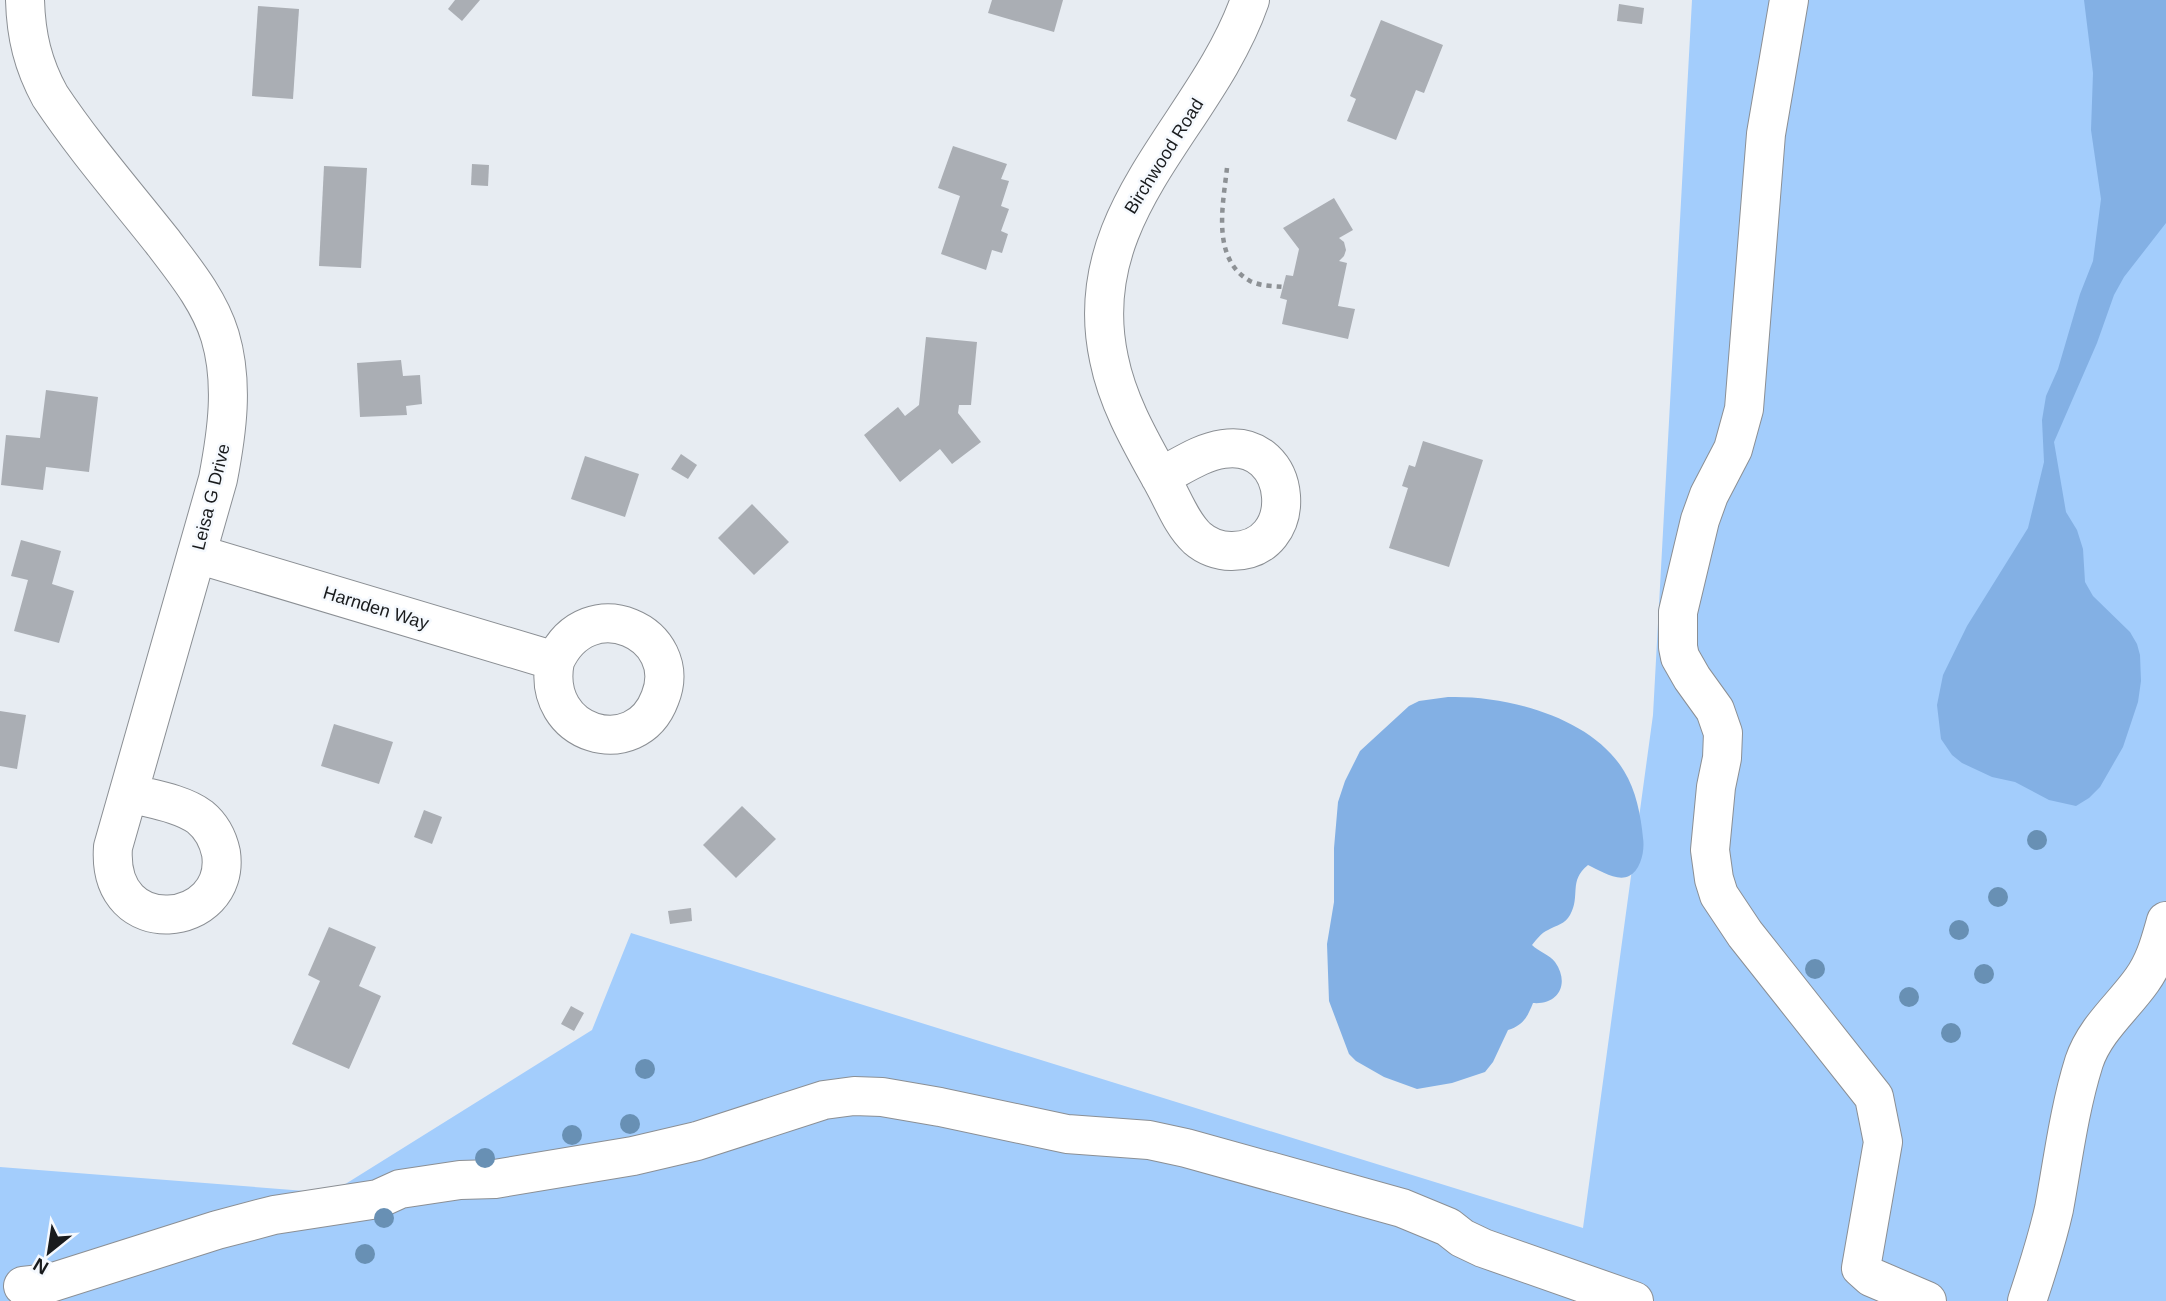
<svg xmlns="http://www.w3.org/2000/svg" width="2166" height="1301" viewBox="0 0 2166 1301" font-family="Arial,sans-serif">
<rect width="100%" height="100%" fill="#e7ecf2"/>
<polygon fill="#a3cdfc" points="1692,0 2166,0 2166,1301 0,1301 0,1167 331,1193 592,1030 631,933 1583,1228 1653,715"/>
<g fill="#83b0e4">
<polygon points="2084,0 2166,0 2166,223 2124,277 2114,295 2097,343 2054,442 2066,512 2077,530 2083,549 2085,582 2093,596 2130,632 2137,644 2140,655 2141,681 2138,702 2123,747 2100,787 2089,798 2076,806 2049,800 2015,782 1992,777 1962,763 1952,755 1941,739 1937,705 1943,675 1967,626 2028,528 2044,462 2042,420 2046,396 2058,369 2080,294 2093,261 2101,199 2091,130 2093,73"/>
<path d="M1448,697C1506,695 1592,717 1624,771C1636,790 1641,816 1643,838C1645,850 1641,870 1629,876C1617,882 1599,870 1588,865C1568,881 1581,896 1570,915C1565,924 1557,925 1548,930C1541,933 1537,939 1532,945C1538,951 1550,955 1555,962C1570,983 1559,1005 1533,1003C1527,1018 1523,1025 1508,1030L1493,1062L1485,1072L1452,1083L1417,1089L1384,1077L1356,1061L1349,1054L1329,1001L1327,944L1334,902V848L1338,802L1345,781L1360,751L1409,706L1419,701Z"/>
</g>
<g fill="#aaaeb4">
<polygon points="455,0 480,0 462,21 448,9"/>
<polygon points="992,0 1063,0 1054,32 988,13"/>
<polygon points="1619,4 1644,8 1642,24 1617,21"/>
<polygon points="258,6 299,9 293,99 252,96"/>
<polygon points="1381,20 1443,45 1424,93 1416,90 1396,140 1347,121 1356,99 1350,96"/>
<polygon points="953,146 1007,164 1001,179 1009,181 1001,206 1009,209 1001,231 1008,234 1002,253 992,250 986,270 941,254 960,196 938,188"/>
<polygon points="472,164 489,165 488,186 471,185"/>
<polygon points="324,166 367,168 361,268 319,266"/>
<polygon points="1334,198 1353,230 1339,238 1344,242 1346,250 1344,256 1339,261 1347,263 1338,306 1355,309 1348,339 1282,324 1287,300 1280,298 1286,275 1293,276 1299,249 1283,228"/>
<polygon points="926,337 977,342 971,405 959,405 958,413 981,442 952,464 940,449 900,482 864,435 898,407 905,416 919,405"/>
<polygon points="401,360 403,376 420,375 422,404 406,406 407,415 360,417 357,363"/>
<polygon points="46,390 98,397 89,472 46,467 43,490 1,485 6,435 40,438"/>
<polygon points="1423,441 1483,460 1449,567 1389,548 1408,488 1402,486 1409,465 1415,467"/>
<polygon points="681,454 697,465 688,479 671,469"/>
<polygon points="585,456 639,474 625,517 571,499"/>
<polygon points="752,504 789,542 754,575 718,538"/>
<polygon points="21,540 61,551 52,584 74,591 59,643 14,631 28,580 11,576"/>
<polygon points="0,711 26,715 17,769 0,766"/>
<polygon points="334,724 393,742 379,784 321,766"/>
<polygon points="742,806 776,839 736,878 703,845"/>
<polygon points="424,810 442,817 432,844 414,837"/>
<polygon points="691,908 692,921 670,924 668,911"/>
<polygon points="329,927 376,947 359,986 381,996 349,1069 292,1044 320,981 308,975"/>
<polygon points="571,1006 584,1013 574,1031 561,1024"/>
</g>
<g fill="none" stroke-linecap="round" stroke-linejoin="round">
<g stroke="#8b8f94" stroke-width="40">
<g id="minor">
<path d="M25,0C26,36 33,65 50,96C84,147 124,193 162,241C184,270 209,300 220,336C234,383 227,432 218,479L113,847C106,944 232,928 221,853C218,839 211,826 200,817C181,803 151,799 129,793"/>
<polyline points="1789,0 1766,134 1744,409 1733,449 1709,495 1700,520 1678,612 1678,647 1680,657 1692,678 1715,710 1723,733 1722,758 1716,787 1710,850 1714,879 1719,895 1745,934 1874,1097 1883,1142 1861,1268 1871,1277 1927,1301"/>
<path d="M1160,477C1180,467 1201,452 1223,449C1295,438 1303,552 1231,551C1219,551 1206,546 1197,538C1182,524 1174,502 1164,484C1142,444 1118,404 1109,359C1077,212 1206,126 1250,0"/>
<path d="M197,554L555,661C540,736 636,763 660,698C686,633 588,588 555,661"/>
<polyline points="23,1286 50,1283 217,1230 274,1215 378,1199 400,1189 460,1180 495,1179 633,1156 697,1141 824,1100 854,1096 882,1097 940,1107 1067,1134 1149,1140 1186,1148 1402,1208 1448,1227 1462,1238 1483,1248 1634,1301"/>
<path d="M2027,1301C2037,1271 2047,1240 2054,1209C2063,1160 2069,1110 2084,1062C2095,1029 2123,1007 2142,980C2155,962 2160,942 2166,921"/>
</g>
</g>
<path stroke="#8d9195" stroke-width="4.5" stroke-dasharray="5 5" stroke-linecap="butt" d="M1227,168C1223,205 1211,259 1250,281C1260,286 1273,286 1283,287"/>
<use href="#minor" stroke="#fff" stroke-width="38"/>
</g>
<g fill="#6890b4">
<circle cx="2037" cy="840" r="10"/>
<circle cx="1998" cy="897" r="10"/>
<circle cx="1959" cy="930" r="10"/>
<circle cx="1815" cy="969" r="10"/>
<circle cx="1984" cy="974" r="10"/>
<circle cx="1909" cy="997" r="10"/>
<circle cx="1951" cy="1033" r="10"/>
<circle cx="645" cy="1069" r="10"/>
<circle cx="630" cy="1124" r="10"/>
<circle cx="572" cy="1135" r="10"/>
<circle cx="485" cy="1158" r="10"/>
<circle cx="384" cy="1218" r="10"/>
<circle cx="365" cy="1254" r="10"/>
</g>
<g text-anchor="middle" stroke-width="5" stroke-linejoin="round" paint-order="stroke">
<g font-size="18" fill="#191b1d" stroke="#f5f9fe">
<text transform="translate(1164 156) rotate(-58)" y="6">Birchwood Road</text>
<text transform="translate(211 497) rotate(-76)" y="6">Leisa G Drive</text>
<text transform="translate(376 608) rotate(17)" y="6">Harnden Way</text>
</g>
</g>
<g transform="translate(49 1252) rotate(210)" stroke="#f5f9fe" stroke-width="5" paint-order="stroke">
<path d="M0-5L12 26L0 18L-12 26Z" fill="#191b1d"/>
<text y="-10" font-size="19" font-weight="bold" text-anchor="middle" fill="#191b1d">N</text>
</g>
</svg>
